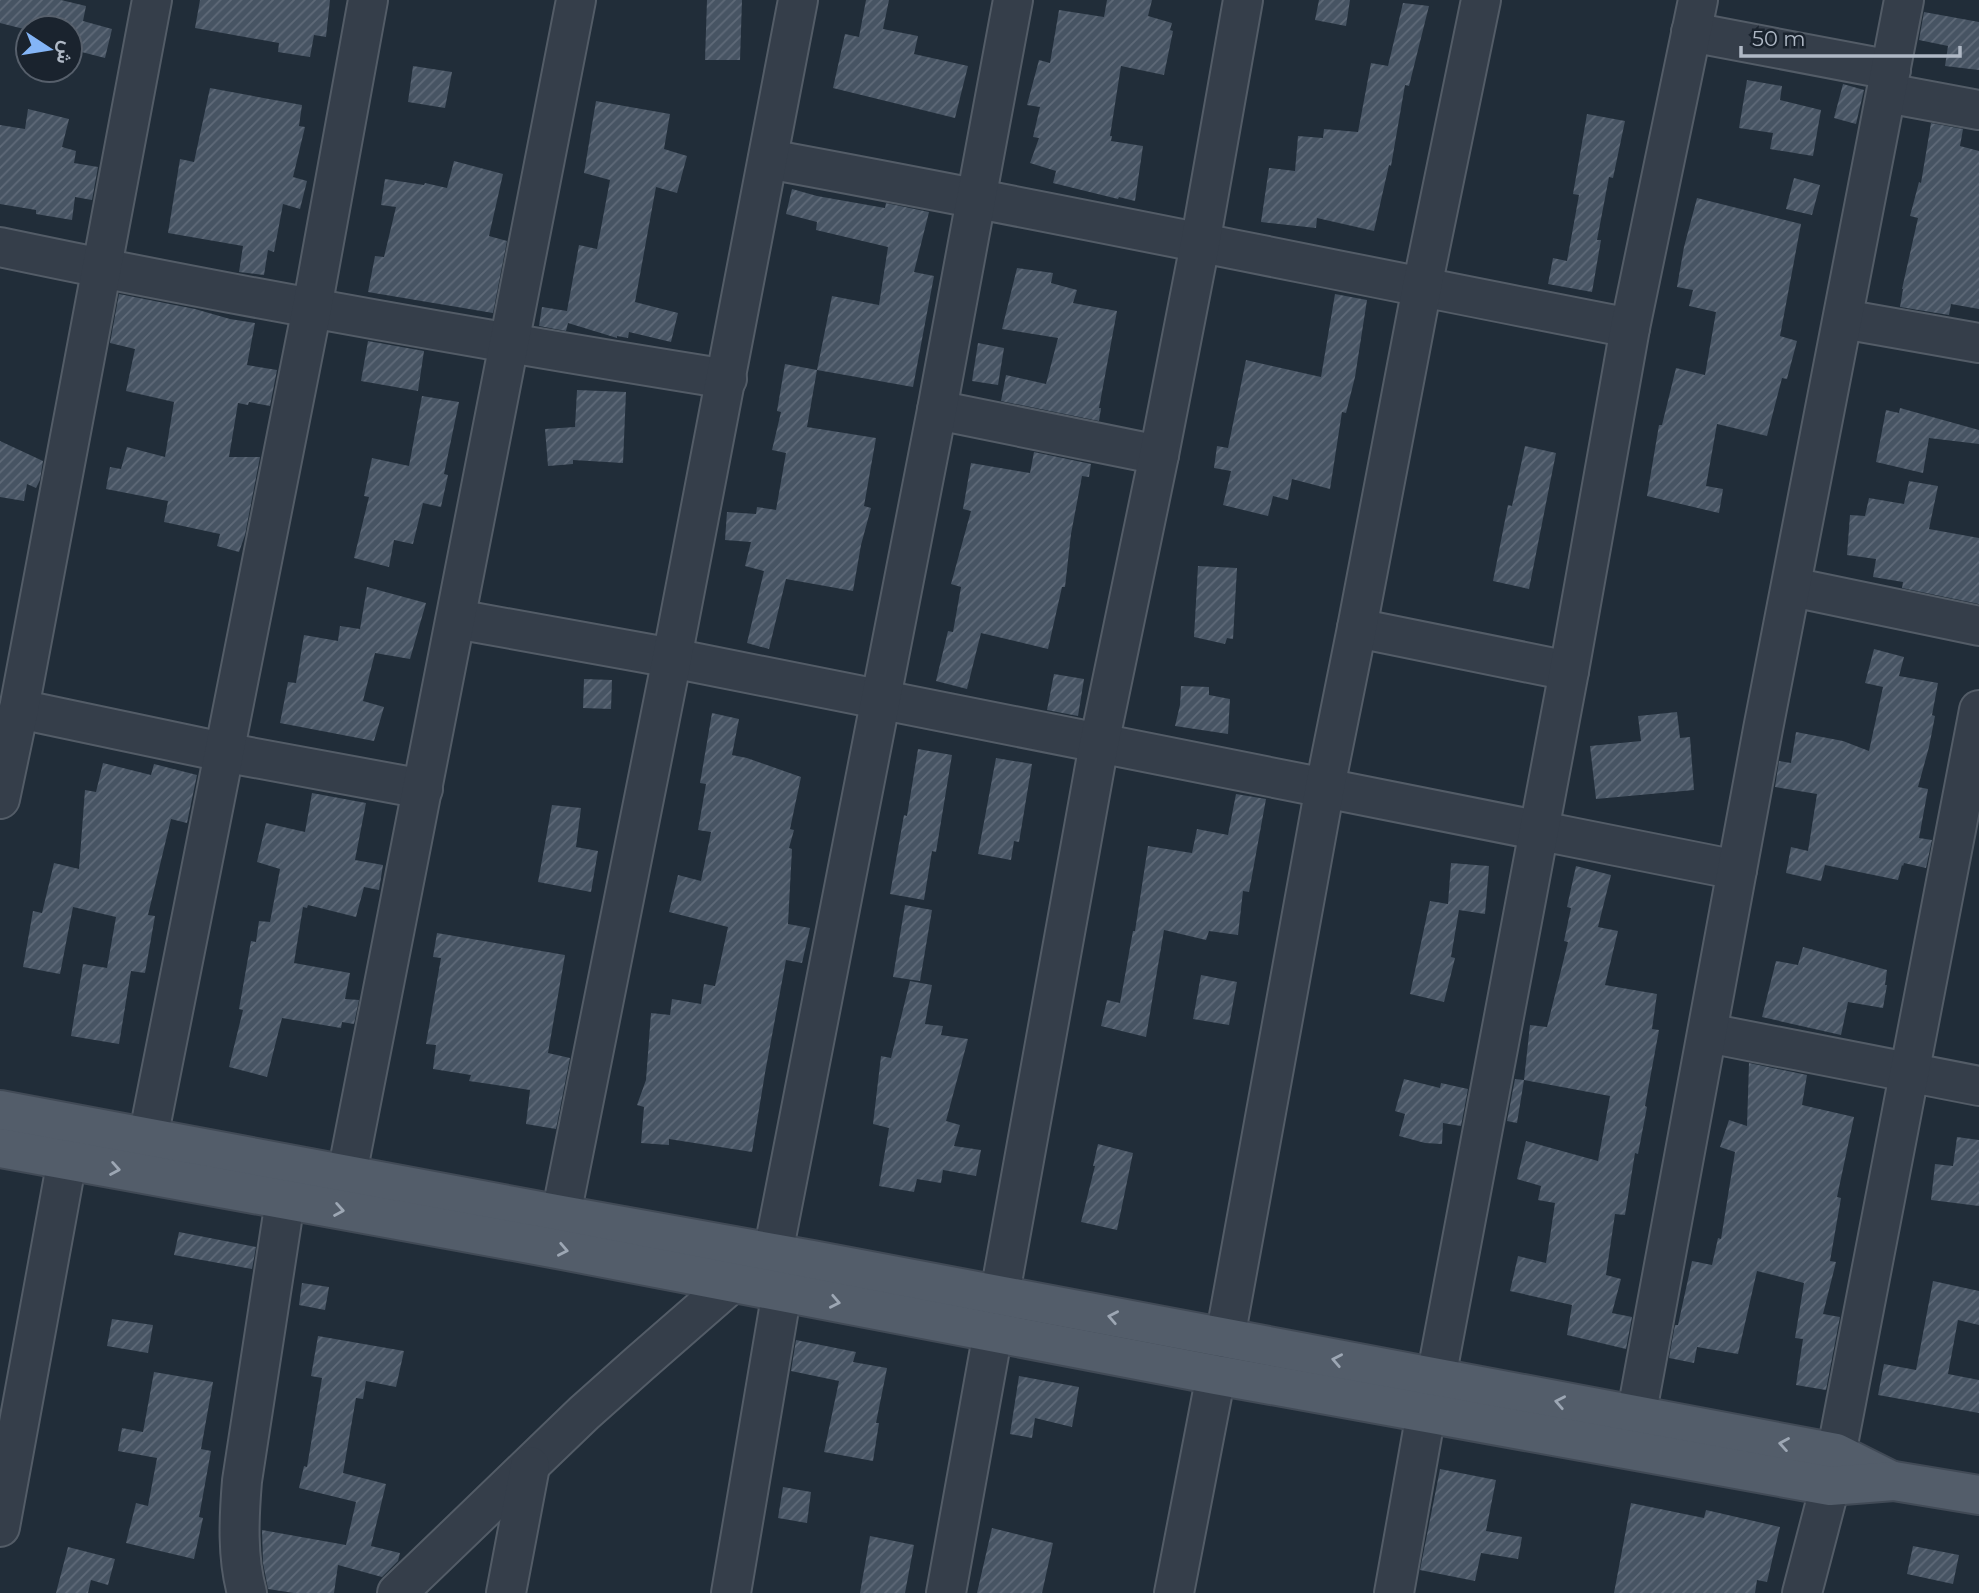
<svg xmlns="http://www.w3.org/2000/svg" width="1979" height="1593" viewBox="0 0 1979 1593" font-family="Montserrat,Vazirmatn,sans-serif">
<defs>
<pattern id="building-hatch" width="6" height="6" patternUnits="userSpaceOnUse" patternTransform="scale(1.75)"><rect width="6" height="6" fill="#475463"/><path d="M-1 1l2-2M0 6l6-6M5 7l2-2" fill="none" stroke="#5f6a78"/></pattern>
</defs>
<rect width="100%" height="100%" fill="#212d39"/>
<g fill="url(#building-hatch)">
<polygon points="0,0 61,0 86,6 83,21 112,29 105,58 70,49 70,28 28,28 28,30 0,23"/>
<polygon points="200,0 330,0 326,37 314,35 310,57 278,52 279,43 195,28"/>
<polygon points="707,0 742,0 740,60 705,60"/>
<polygon points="866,0 889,0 883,29 918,36 914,54 968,66 955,118 833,88 845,34 859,37"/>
<polygon points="1107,0 1152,0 1148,16 1172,23 1170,30 1173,31 1164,75 1121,66 1110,136 1112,136 1111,141 1143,146 1135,201 1119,197 1118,199 1053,183 1056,171 1030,163 1039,138 1033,137 1040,107 1027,105 1039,60 1050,63 1059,10 1104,17"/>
<polygon points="1319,0 1350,0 1346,26 1315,20"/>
<polygon points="1403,3 1429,6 1409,86 1405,85 1391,166 1389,165 1374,231 1317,218 1316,228 1261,222 1269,168 1295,171 1298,136 1323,138 1324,129 1358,132 1371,63 1388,66"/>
<polygon points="1924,12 1979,22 1979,70 1945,66 1948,46 1919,40"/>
<polygon points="413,66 452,72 445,108 408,102"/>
<polygon points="1747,80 1782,86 1780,100 1821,110 1813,156 1770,149 1773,133 1739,128"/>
<polygon points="1843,84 1864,90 1856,124 1834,118"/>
<polygon points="210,88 302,105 299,126 305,127 293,177 307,181 300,209 283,204 274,252 268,250 264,275 239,272 243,246 168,233 180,159 194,162"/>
<polygon points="596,101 670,114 664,149 687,156 677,193 656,187 635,302 678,313 671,342 629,332 628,338 617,336 617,338 568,323 566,331 539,326 542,307 567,311 579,245 597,249 610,180 584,173"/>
<polygon points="28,109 69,119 62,147 76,151 74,163 98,167 92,200 75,197 72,220 36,214 36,210 0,204 0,125 25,129"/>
<polygon points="1587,114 1625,121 1613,178 1609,177 1597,240 1601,240 1592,292 1548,284 1553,258 1567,261 1579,195 1573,194"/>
<polygon points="1931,123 1963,129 1960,146 1979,151 1979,309 1951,304 1949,315 1900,307 1903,289 1902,289 1918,218 1910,216 1919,182 1921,183"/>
<polygon points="454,161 503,174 489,236 507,241 493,313 368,292 375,256 384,257 396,207 381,205 385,179 424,185 425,183 447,188"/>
<polygon points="1794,178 1820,185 1812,215 1786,209"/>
<polygon points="792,189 817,196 885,208 886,203 929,212 914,272 934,276 913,387 817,370 832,296 879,305 888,247 816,230 817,222 786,214"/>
<polygon points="1697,198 1801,224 1780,336 1797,341 1787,379 1782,378 1767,436 1717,424 1706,486 1723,489 1719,513 1647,496 1659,425 1662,425 1676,368 1705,375 1716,312 1689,306 1693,290 1677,287 1684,247"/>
<polygon points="1017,268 1053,273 1051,283 1077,290 1073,303 1117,311 1099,408 1101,408 1099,421 1001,401 1006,375 1046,384 1058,338 1002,329"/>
<polygon points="119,294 195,309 230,319 255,323 247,365 277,370 270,406 249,402 248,405 238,403 229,457 260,457 245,535 239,552 217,546 220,534 164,522 168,501 106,489 110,467 121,469 127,447 165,457 174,402 126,391 135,349 110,343"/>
<polygon points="1335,294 1367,300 1355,377 1346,413 1342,412 1330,489 1292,479 1288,500 1273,496 1268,516 1223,505 1231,471 1214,468 1217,446 1228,448 1246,360 1321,377"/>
<polygon points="368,341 424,351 418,391 361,381"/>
<polygon points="978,343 1004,348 998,385 972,381"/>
<polygon points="785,364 817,370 807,427 876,438 864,506 871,508 861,545 853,591 786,579 769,649 747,643 764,571 745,566 751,542 725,540 727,512 756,514 757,507 776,510 786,453 772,450 781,412 777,411"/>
<polygon points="577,390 626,392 623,463 573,460 573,464 548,466 545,429 575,427"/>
<polygon points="422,396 459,402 444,474 448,475 441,507 423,503 413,544 394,540 389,567 354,558 369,497 364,496 372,458 409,466"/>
<polygon points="1900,408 1979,430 1979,444 1929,438 1923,473 1876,462 1886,410 1899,413"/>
<polygon points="0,441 43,461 40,480 36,488 27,484 24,501 0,497"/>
<polygon points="1525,446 1556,453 1529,589 1493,581 1508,505 1512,506"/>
<polygon points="1034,452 1091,464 1089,477 1082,476 1071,534 1065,587 1062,587 1048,649 981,633 967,689 936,681 948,631 953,632 961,587 951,584 971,511 963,509 971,463 1030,473"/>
<polygon points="1909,481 1938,486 1929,529 1979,538 1979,604 1902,588 1903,582 1873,577 1876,559 1847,555 1850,515 1865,516 1869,498 1904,504"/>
<polygon points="1198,566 1237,568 1233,639 1227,638 1225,644 1194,637"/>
<polygon points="367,587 426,603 410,659 375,653 363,701 384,707 374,741 280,723 288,682 296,683 304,635 338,641 340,626 360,629"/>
<polygon points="1874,649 1904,657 1899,676 1938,683 1932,715 1935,716 1929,747 1918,787 1928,789 1919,838 1932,840 1926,868 1904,863 1903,866 1902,865 1898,880 1825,865 1821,881 1786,873 1791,847 1808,851 1817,794 1775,787 1779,761 1791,763 1796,732 1843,741 1869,751 1883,687 1865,683"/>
<polygon points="1054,674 1084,679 1078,716 1047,710"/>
<polygon points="584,679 612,680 611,709 583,708"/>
<polygon points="1181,686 1209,687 1209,695 1230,699 1228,734 1175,726 1180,705"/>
<polygon points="1677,712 1680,738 1690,737 1694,790 1596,799 1590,746 1641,741 1638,716"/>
<polygon points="712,713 739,719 732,755 747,758 801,777 790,829 794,830 789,848 792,849 788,924 810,928 802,963 786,960 765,1073 752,1152 669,1139 669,1145 641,1143 644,1107 637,1105 646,1080 651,1013 670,1015 672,999 701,1004 704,984 715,986 728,927 669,912 678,875 701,881 711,832 698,830 706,784 700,783"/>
<polygon points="918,749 952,755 936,852 932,851 924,900 890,894 904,815 907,816"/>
<polygon points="996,758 1032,764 1019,842 1014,841 1011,860 978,854"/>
<polygon points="103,763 151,775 154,764 197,775 187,823 171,819 148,915 155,916 145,973 131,971 119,1044 71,1036 83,964 107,968 116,917 73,907 60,974 23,967 33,911 42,913 54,863 79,869 85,790 96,792"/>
<polygon points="312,793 366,803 355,860 383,865 379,890 364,887 356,917 308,905 307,908 303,907 294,963 350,973 345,999 359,1000 354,1024 342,1022 341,1028 282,1018 267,1077 229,1067 243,1010 239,1009 251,941 256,942 259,921 270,922 280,869 257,862 266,823 305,832"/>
<polygon points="1236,794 1266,799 1249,892 1243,891 1238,935 1209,931 1206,940 1164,930 1146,1037 1101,1026 1107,1000 1120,1003 1133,931 1135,931 1148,846 1192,853 1197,829 1228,835"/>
<polygon points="552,805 581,808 576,847 598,851 591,892 538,882"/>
<polygon points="1451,863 1489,866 1485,914 1459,910 1451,957 1455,958 1444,1002 1410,994 1430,901 1448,904"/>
<polygon points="1576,866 1611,875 1598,927 1618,931 1605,985 1657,994 1652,1029 1659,1030 1645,1106 1647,1107 1638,1154 1635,1153 1625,1215 1615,1214 1606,1275 1621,1279 1612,1313 1632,1317 1626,1349 1567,1335 1572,1305 1510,1291 1518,1256 1546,1263 1555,1203 1538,1200 1541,1186 1517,1179 1526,1141 1598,1161 1610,1096 1524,1080 1530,1025 1547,1027 1568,942 1564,941 1571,908 1567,907"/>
<polygon points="905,905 932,910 920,981 893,977"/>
<polygon points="437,933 565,955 548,1053 570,1058 556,1129 526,1124 530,1090 469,1081 471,1075 433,1069 436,1045 426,1044 441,958 433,957"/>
<polygon points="1803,947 1887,970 1885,985 1887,985 1883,1008 1848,1002 1841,1035 1762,1017 1776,961 1798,965"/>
<polygon points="1201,975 1237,982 1229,1025 1193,1019"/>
<polygon points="910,981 932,985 925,1024 943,1026 941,1035 968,1039 946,1121 960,1125 954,1146 981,1150 976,1176 943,1170 941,1183 917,1179 914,1192 879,1186 889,1128 873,1124 881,1056 891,1058"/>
<polygon points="1749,1063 1807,1075 1802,1105 1854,1117 1837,1197 1841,1198 1830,1261 1836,1262 1823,1314 1840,1317 1826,1390 1796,1385 1803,1339 1795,1338 1804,1283 1757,1271 1738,1354 1697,1347 1694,1363 1669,1358 1675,1325 1678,1325 1692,1261 1712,1265 1718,1238 1721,1239 1735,1152 1720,1147 1729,1120 1747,1126"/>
<polygon points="1404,1079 1440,1088 1441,1083 1468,1089 1461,1126 1443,1123 1442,1144 1425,1143 1399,1136 1405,1114 1395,1111"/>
<polygon points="1515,1079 1524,1080 1517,1123 1507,1121"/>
<polygon points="1957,1137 1979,1140 1979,1206 1931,1200 1935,1164 1953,1166"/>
<polygon points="1098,1144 1133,1153 1117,1230 1081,1222 1095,1166 1093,1166"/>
<polygon points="179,1232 256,1247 252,1269 174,1255"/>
<polygon points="1933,1281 1979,1291 1979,1325 1958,1320 1948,1374 1979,1380 1979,1413 1878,1395 1884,1364 1916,1370"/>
<polygon points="302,1283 329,1287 325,1310 299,1305"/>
<polygon points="112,1319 153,1325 148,1353 107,1346"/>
<polygon points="318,1336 404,1351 396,1387 366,1381 363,1399 356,1398 343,1473 386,1484 371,1546 400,1553 398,1561 382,1577 338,1565 334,1593 294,1593 268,1589 263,1563 262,1530 346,1545 356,1502 299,1488 304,1466 307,1467 322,1378 311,1376"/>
<polygon points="796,1340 856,1352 853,1362 887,1368 876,1423 879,1423 873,1461 824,1452 839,1381 791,1371"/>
<polygon points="154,1372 213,1382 201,1449 211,1451 199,1517 203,1518 194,1559 126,1543 136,1503 148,1506 157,1458 118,1451 122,1428 143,1432"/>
<polygon points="1019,1376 1079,1387 1072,1427 1035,1418 1032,1438 1010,1434"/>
<polygon points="1440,1469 1496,1480 1486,1531 1522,1537 1518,1559 1481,1553 1475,1581 1420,1570"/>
<polygon points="783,1487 811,1492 807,1523 778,1518"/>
<polygon points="1631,1503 1704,1518 1706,1510 1780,1527 1767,1582 1757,1580 1755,1593 1614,1593"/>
<polygon points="992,1528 1053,1543 1042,1593 977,1593"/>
<polygon points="870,1536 914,1545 905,1593 860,1593"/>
<polygon points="1913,1546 1959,1555 1953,1584 1907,1574"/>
<polygon points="68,1547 115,1559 108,1585 91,1580 88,1593 56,1593"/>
</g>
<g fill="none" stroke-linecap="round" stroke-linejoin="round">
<g stroke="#535c67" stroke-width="42">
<g id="minor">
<polyline points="1691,32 1891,70"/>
<polyline points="1887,93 1979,110"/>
<path d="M768,159C1056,212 1342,272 1630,328"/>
<path d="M0,247C241,298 484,340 727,379"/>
<polyline points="1843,319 1979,343"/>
<polyline points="937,410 1159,455"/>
<polyline points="1792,587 1979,626"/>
<polyline points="456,619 672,658 1737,870"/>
<polyline points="1357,628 1569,671"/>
<polyline points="19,709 223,752 423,789"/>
<polyline points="0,799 19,709 152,0"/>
<polyline points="1708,1033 1979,1086"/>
<polyline points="148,1138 312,308 368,0"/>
<polyline points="347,1174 576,0"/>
<polyline points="561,1215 672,658 798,0"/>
<polyline points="773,1253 937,410 1013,0"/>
<polyline points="1225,1338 1325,787 1357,628 1422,287 1481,0"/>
<polyline points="1436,1378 1569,671 1630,328 1698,0"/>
<polyline points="1636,1417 1763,729 1904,0"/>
<polyline points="0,1527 67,1160"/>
<path d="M247,1593C237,1557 239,1518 242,1481L285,1201"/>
<polyline points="397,1593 584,1413 639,1364 733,1282"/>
<polyline points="506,1593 530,1466"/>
<polyline points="731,1593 782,1291"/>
<polyline points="946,1593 1099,744 1159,455 1200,244 1243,0"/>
<polyline points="1174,1593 1216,1375"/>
<polyline points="1394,1593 1426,1413"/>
<polyline points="1802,1593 1830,1486 1979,710"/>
</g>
</g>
<g stroke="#414a56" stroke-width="42">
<g id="major">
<polyline points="0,1110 561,1215 812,1260 1836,1453 1892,1481"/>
<polyline points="0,1148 552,1248 1216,1375 1830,1486 1894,1481 1979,1495"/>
</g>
</g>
<use href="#minor" stroke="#353e4a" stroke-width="38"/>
<use href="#major" stroke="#535d6a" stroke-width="38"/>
</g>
<defs><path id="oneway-chevron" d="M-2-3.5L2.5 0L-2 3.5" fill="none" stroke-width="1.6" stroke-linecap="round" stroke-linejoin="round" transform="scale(1.75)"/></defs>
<g stroke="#9da7b4">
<use href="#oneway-chevron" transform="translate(115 1169) rotate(10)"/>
<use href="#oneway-chevron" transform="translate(339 1210) rotate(10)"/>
<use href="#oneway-chevron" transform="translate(563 1250) rotate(11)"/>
<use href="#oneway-chevron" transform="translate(835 1302) rotate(11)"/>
<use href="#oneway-chevron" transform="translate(1113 1317) rotate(-169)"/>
<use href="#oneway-chevron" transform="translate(1337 1360) rotate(-169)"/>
<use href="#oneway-chevron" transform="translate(1560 1402) rotate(-169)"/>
<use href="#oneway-chevron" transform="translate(1784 1444) rotate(-170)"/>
</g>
<g transform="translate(49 49) rotate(102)"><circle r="33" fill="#1a232e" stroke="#565f6b" stroke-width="2"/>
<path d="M0-5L12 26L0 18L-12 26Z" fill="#84b5f7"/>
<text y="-10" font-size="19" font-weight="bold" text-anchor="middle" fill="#b0b9c6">ش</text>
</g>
<path d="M1741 46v10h219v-10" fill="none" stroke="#b0b9c6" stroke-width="3.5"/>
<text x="1752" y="46" font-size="21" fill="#b0b9c6" stroke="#1a232e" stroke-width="5" paint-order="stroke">50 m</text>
</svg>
